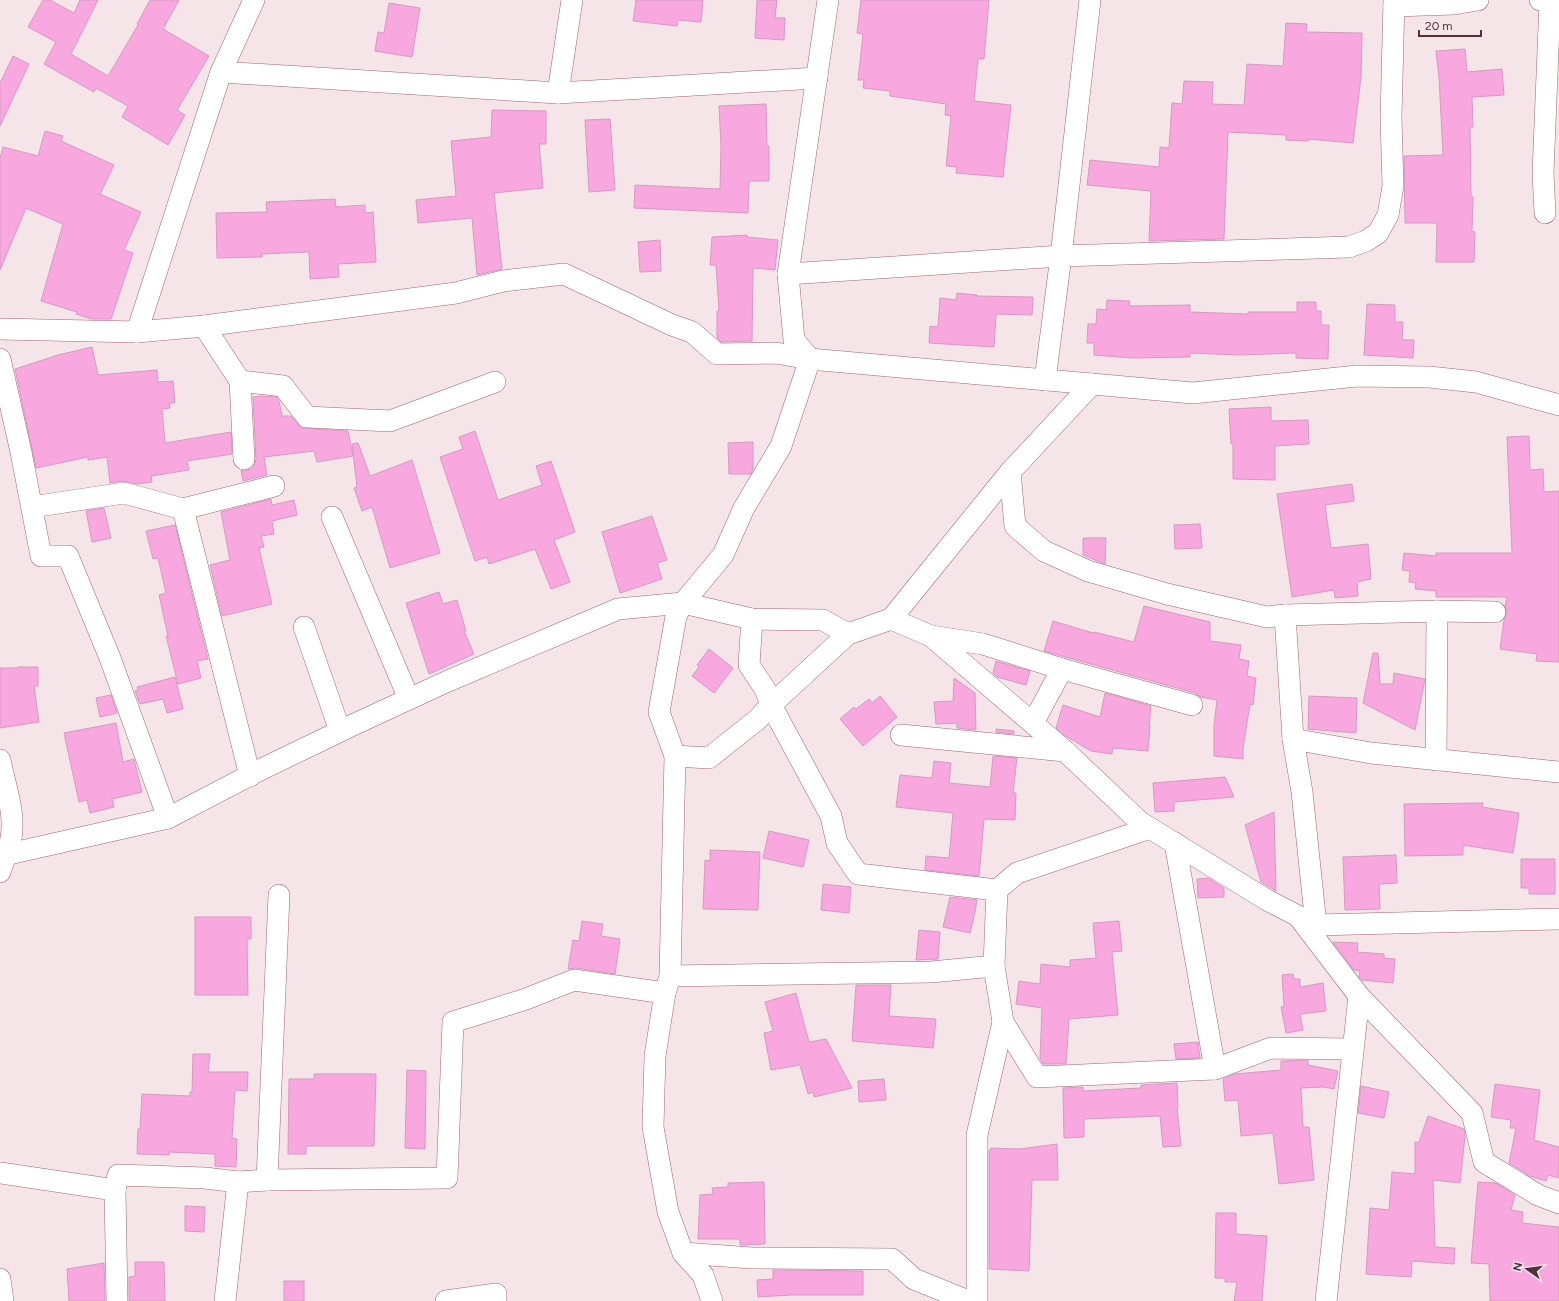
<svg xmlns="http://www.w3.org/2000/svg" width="1559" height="1301" viewBox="0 0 1559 1301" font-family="Figtree,sans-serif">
<rect width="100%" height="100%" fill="#f5e5e9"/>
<g fill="#f9a7df" stroke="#d799c2">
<polygon points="43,0 50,0 74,13 80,0 98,0 71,54 108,76 138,25 137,24 150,0 179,0 163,29 209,56 177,110 185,115 168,145 122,117 128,106 96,88 94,92 44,64 56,42 28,27"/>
<polygon points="636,0 703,0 701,22 678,20 677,26 633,21"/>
<polygon points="757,0 777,0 775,18 785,18 784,40 755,38"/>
<polygon points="861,0 989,0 984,59 978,59 974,101 1011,105 1003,177 956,173 957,167 946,166 951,116 945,115 946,104 890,96 890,91 863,88 864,80 858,80 863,34 857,33"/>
<polygon points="389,3 420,8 412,57 375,51 378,32 384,33"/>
<polygon points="1286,23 1307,24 1306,32 1362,33 1361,77 1353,143 1308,139 1308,141 1286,140 1286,135 1228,132 1224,239 1149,241 1151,191 1087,185 1090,160 1159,167 1160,147 1169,148 1172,103 1182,104 1184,81 1213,82 1212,104 1244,105 1247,64 1283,66"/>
<polygon points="1465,49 1467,72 1502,69 1504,95 1472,97 1473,127 1470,127 1471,197 1473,197 1472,231 1475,232 1474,262 1436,262 1437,223 1405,223 1404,156 1443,155 1439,77 1436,51"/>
<polygon points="13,56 29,64 0,126 0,83"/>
<polygon points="766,104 767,146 769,146 769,181 749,181 748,213 634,208 635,185 720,189 721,146 719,106"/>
<polygon points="492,110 546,111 546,144 539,144 543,188 494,193 502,269 477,275 472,218 418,223 416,200 456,196 451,141 491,137"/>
<polygon points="610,119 615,190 589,192 585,120"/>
<polygon points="45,131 63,136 61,141 114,165 100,194 141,212 124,250 133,253 111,319 91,319 76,314 77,312 41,301 63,224 26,208 0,270 0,158 3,147 38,156"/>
<polygon points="335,199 336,207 365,205 365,213 373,212 376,262 338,264 339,277 310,279 309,252 262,254 262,257 217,258 216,213 267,212 266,202"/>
<polygon points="747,235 747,237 778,240 775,270 753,268 752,341 721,342 717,338 717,311 719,311 716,265 710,265 712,237"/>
<polygon points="660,240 661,271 640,272 638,242"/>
<polygon points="957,293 977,295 977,296 1033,297 1032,315 996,314 994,347 929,343 930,326 938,327 940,298 956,300"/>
<polygon points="1107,300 1130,301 1129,306 1190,305 1190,312 1248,314 1248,312 1297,312 1297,302 1316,302 1316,311 1321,311 1321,325 1329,325 1328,359 1296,358 1296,353 1240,355 1190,353 1190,357 1132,358 1094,355 1094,343 1087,343 1088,324 1096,324 1097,309 1106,310"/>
<polygon points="1367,304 1395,305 1395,322 1403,322 1402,340 1414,340 1413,358 1364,355"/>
<polygon points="92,347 98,375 157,370 158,382 173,381 175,403 169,403 170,408 162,409 165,443 231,432 232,454 187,461 189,470 151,476 152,482 137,484 123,481 110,483 107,457 88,460 88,457 36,468 15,369 58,355"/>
<polygon points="261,396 277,397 279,401 282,416 291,416 302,428 348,431 353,456 317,462 314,451 264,457 267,475 243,481 241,470 245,471 251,469 255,464 256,459 253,397"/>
<polygon points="1271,407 1271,421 1308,420 1309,444 1275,446 1275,480 1233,479 1233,444 1231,444 1229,409"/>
<polygon points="475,431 498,500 542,485 536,466 551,461 575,532 554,540 570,582 551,589 535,549 489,564 487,557 475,561 440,457 463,449 459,437"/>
<polygon points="1529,436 1530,470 1543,469 1544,492 1559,491 1559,662 1536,661 1537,654 1500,649 1504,620 1507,613 1505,606 1507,597 1436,597 1436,591 1415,589 1416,583 1409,582 1410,571 1402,570 1404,553 1436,556 1436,553 1512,553 1507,437"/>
<polygon points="753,442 753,469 751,474 729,474 728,443"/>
<polygon points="358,443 370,476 412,460 440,553 390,568 372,507 362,511 354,488 357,487 352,444"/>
<polygon points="1352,484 1354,501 1325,505 1331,548 1368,544 1371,579 1357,582 1358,596 1335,598 1334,590 1292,597 1277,494"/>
<polygon points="271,499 272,505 294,500 297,515 272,521 274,534 261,536 264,547 259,548 272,604 222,616 210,565 230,560 221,512"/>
<polygon points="104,508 111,538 92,542 86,511"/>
<polygon points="652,516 667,560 657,563 662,579 620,593 602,532"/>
<polygon points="1200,524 1202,548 1175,549 1174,525"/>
<polygon points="175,525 208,659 197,661 201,678 178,684 166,636 168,636 159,595 166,593 158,558 153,559 146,531"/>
<polygon points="1083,538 1106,538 1105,564 1083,555"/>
<polygon points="439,592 443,604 457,600 466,631 464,631 474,654 429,674 406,603"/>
<polygon points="1144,606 1210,622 1210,641 1241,645 1239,659 1249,661 1247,676 1256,678 1253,705 1250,704 1243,748 1243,759 1214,756 1214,725 1217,700 1201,697 1195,693 1044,651 1053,621 1093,633 1094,632 1134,642"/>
<polygon points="709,649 733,668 714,693 692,676 699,667 697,665"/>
<polygon points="1373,653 1378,653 1380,684 1393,684 1394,673 1425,679 1415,730 1363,703"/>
<polygon points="996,661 1030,671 1026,685 997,677 993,673"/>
<polygon points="18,667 38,667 38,686 34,686 39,722 0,728 0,668 18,668"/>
<polygon points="175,677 183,709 167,713 163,699 140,704 135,691 138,690 137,687"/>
<polygon points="954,678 975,693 976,730 957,728 957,723 936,724 934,702 953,701"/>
<polygon points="1105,693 1151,706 1149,726 1150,726 1148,751 1113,748 1112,754 1091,751 1064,735 1056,728 1063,705 1100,717"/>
<polygon points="111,695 117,713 100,717 96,698"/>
<polygon points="880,696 897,717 863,746 840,719 854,707 856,709 869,699 872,703"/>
<polygon points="1309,696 1357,698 1356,733 1308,729"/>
<polygon points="116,723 123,762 134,759 142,792 112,799 114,807 90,813 87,800 79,802 64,733"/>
<polygon points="996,729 1014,731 1014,734 996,732"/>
<polygon points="993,756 1017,758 1013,793 1016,793 1015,820 984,819 979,876 925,870 926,856 949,858 953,813 896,807 900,775 932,778 934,761 951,763 949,783 990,787"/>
<polygon points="1225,777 1234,797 1174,802 1174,811 1155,812 1153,783"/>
<polygon points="1483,803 1482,807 1519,813 1513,853 1463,845 1463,855 1405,856 1404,804"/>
<polygon points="1274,812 1276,891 1261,882 1245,825"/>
<polygon points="769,831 809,840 803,867 763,858"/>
<polygon points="710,850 760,852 758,910 703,909 705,860 710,861"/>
<polygon points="1396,855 1397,883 1379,884 1380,909 1345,910 1343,857"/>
<polygon points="1521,859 1555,859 1555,894 1529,894 1529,888 1521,888"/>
<polygon points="1208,878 1224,888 1224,897 1198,898 1197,879"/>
<polygon points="823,884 851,887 849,913 821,910"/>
<polygon points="950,897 977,900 975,912 970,933 943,927"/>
<polygon points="195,917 251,917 251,939 247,939 248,995 195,995"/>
<polygon points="582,921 603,924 601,936 620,939 615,974 576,968 568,969 573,940 579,941"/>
<polygon points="1119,921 1122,951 1112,952 1118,1015 1069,1019 1066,1064 1043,1064 1040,1058 1042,1008 1016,1004 1019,981 1040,984 1041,964 1070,967 1070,960 1096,958 1093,923"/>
<polygon points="919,930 940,932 938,959 916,960"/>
<polygon points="1333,942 1358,943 1357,952 1384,954 1384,958 1395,959 1393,983 1362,980 1359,977 1360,971 1354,970"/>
<polygon points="1293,974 1294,979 1300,979 1300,987 1323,983 1326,1011 1300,1014 1303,1030 1286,1033 1281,1007 1284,1007 1282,975"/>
<polygon points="856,985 891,985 889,1016 936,1019 933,1048 852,1041"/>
<polygon points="796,993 809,1042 826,1039 852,1088 814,1097 813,1092 808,1094 800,1065 771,1070 764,1033 773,1031 765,1002"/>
<polygon points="1198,1042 1200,1058 1176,1059 1174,1044"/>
<polygon points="193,1054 210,1054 208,1072 248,1072 247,1091 235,1090 232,1138 237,1139 236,1167 215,1166 215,1154 169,1152 169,1155 137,1154 138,1129 140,1129 142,1094 190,1096 190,1092 192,1092"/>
<polygon points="1308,1060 1308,1065 1338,1071 1334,1089 1323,1087 1301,1088 1303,1127 1309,1127 1314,1180 1279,1184 1273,1133 1241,1136 1238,1100 1225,1101 1223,1079 1235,1074 1281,1070 1281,1061"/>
<polygon points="407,1070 426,1071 425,1149 405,1148"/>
<polygon points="314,1074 376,1074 374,1146 306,1146 306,1154 288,1154 289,1079 314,1079"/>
<polygon points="884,1079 886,1100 859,1102 858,1081"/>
<polygon points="1177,1083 1178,1107 1177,1107 1181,1146 1163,1147 1160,1116 1084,1119 1084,1137 1064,1138 1063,1088 1083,1087 1083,1091 1141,1088 1141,1085"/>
<polygon points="1495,1084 1540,1090 1534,1140 1559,1147 1559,1178 1548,1175 1546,1181 1530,1176 1509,1163 1516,1128 1510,1128 1511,1120 1491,1117"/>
<polygon points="1361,1086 1389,1092 1384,1118 1358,1113"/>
<polygon points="1428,1116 1464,1129 1465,1136 1460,1183 1433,1180 1435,1247 1455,1248 1454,1264 1412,1261 1411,1277 1366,1274 1370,1208 1389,1210 1392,1172 1415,1174 1415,1142 1419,1142"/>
<polygon points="1057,1144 1058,1180 1032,1180 1029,1271 989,1269 989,1150 990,1150 991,1148 1020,1149"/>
<polygon points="764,1182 765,1244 740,1245 740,1239 698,1239 700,1195 713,1194 712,1188 728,1187 728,1183"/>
<polygon points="1478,1182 1496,1183 1515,1195 1511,1210 1523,1212 1522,1223 1559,1227 1559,1301 1490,1301 1489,1264 1471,1263"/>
<polygon points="185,1206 205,1207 204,1232 185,1231"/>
<polygon points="1216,1213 1236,1213 1236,1234 1267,1236 1262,1301 1234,1301 1237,1282 1225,1282 1225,1278 1215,1278"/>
<polygon points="135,1262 164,1262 165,1301 129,1301 129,1277 135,1276"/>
<polygon points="104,1263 105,1301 69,1301 67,1269"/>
<polygon points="773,1270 863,1271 863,1295 791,1295 758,1297 757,1280 773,1279"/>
<rect x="284" y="1281" width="20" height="20"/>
</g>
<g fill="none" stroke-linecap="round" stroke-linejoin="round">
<g stroke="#a56278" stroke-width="22">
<g id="minor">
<polyline points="1540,0 1550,1 1543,173 1545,213"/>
<polyline points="1394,6 1454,4 1478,0"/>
<polyline points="221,72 558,93 817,78"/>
<polyline points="558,93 572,0"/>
<polyline points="788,274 1061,256 1349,247 1366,241 1378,233 1388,215 1393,186 1391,118 1394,0"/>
<polyline points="204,326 240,381 283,386 307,417 390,421 495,382"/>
<polyline points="0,329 137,332 204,326 456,293 503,281 564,274 672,325 692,332 717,354 776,353 810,359 1193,393 1357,376 1429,377 1476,382 1559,405"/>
<polyline points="137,332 221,72 254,0"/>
<polyline points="0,359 21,452 41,556 68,556 110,658 168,818"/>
<polyline points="1045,380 1061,256 1090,0"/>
<polyline points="240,381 244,459"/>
<polyline points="1010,472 1015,526 1044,551 1088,571 1167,594 1267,617 1285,615 1437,611 1436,760"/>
<polyline points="32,507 124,493 183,509"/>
<polyline points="332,517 409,699"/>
<polyline points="1437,611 1495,612"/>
<polyline points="1285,615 1293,739 1302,792 1316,925 1316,939"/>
<polyline points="891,619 931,636 1065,751 1140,822 1267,900 1298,916 1359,996 1472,1113 1484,1162 1538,1195 1559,1203"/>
<polyline points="304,627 340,731"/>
<polyline points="931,636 983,644 1062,669 1033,723"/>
<polyline points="1062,669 1192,705"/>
<polyline points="901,735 1065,751"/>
<polyline points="1293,739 1371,753 1559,772"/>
<polyline points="675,756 709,758 758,719 771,705 765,689 749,665 752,619"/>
<path d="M0,760C5,786 17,816 10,843C8,852 3,862 0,872"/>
<polyline points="250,776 183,509 274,486"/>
<polyline points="1175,843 1215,1069"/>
<polyline points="0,856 168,818 262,769 355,724 448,681 618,609 683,603 752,619 823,620 848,634"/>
<polyline points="997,890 1017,873 1150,828"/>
<polyline points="1316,925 1559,919"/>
<polyline points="994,966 1003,1022 1037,1077 1215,1069 1271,1048 1353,1049"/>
<polyline points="670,976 931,972 994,966 997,890 858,874 837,843 831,816 771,705 848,634 891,619 1010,472 1092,384"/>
<polyline points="0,1173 115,1190 117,1301"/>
<polyline points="267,1180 279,895"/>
<polyline points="115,1190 118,1175 205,1178 238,1182 267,1180 447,1178 453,1022 526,999 574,980 665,993"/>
<polyline points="683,1253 752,1258 892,1259 914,1279 968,1301"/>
<polyline points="0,1279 3,1301"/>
<polyline points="225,1301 238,1182"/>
<polyline points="446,1301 496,1294 496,1301"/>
<polyline points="712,1301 703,1275 683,1253 668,1212 653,1127 655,1056 665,993 670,976 675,756 659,712 676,616 683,603 723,555 744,508 781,446 810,359 794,340 788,274 828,0"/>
<polyline points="977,1301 977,1135 1003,1022"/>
<polyline points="1326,1301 1359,996"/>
</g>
</g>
<use href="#minor" stroke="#fff" stroke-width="21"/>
</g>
<g transform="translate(1527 1269) rotate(284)" stroke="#f5e5e9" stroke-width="3" paint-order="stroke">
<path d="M0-3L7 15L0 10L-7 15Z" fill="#50323c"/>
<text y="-6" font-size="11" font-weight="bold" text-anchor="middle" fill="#50323c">N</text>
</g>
<path d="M1419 30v6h62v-6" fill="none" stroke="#50323c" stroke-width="2"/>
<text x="1425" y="30" font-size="12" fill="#50323c" stroke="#f5e5e9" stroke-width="3" paint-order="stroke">20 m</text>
</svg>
